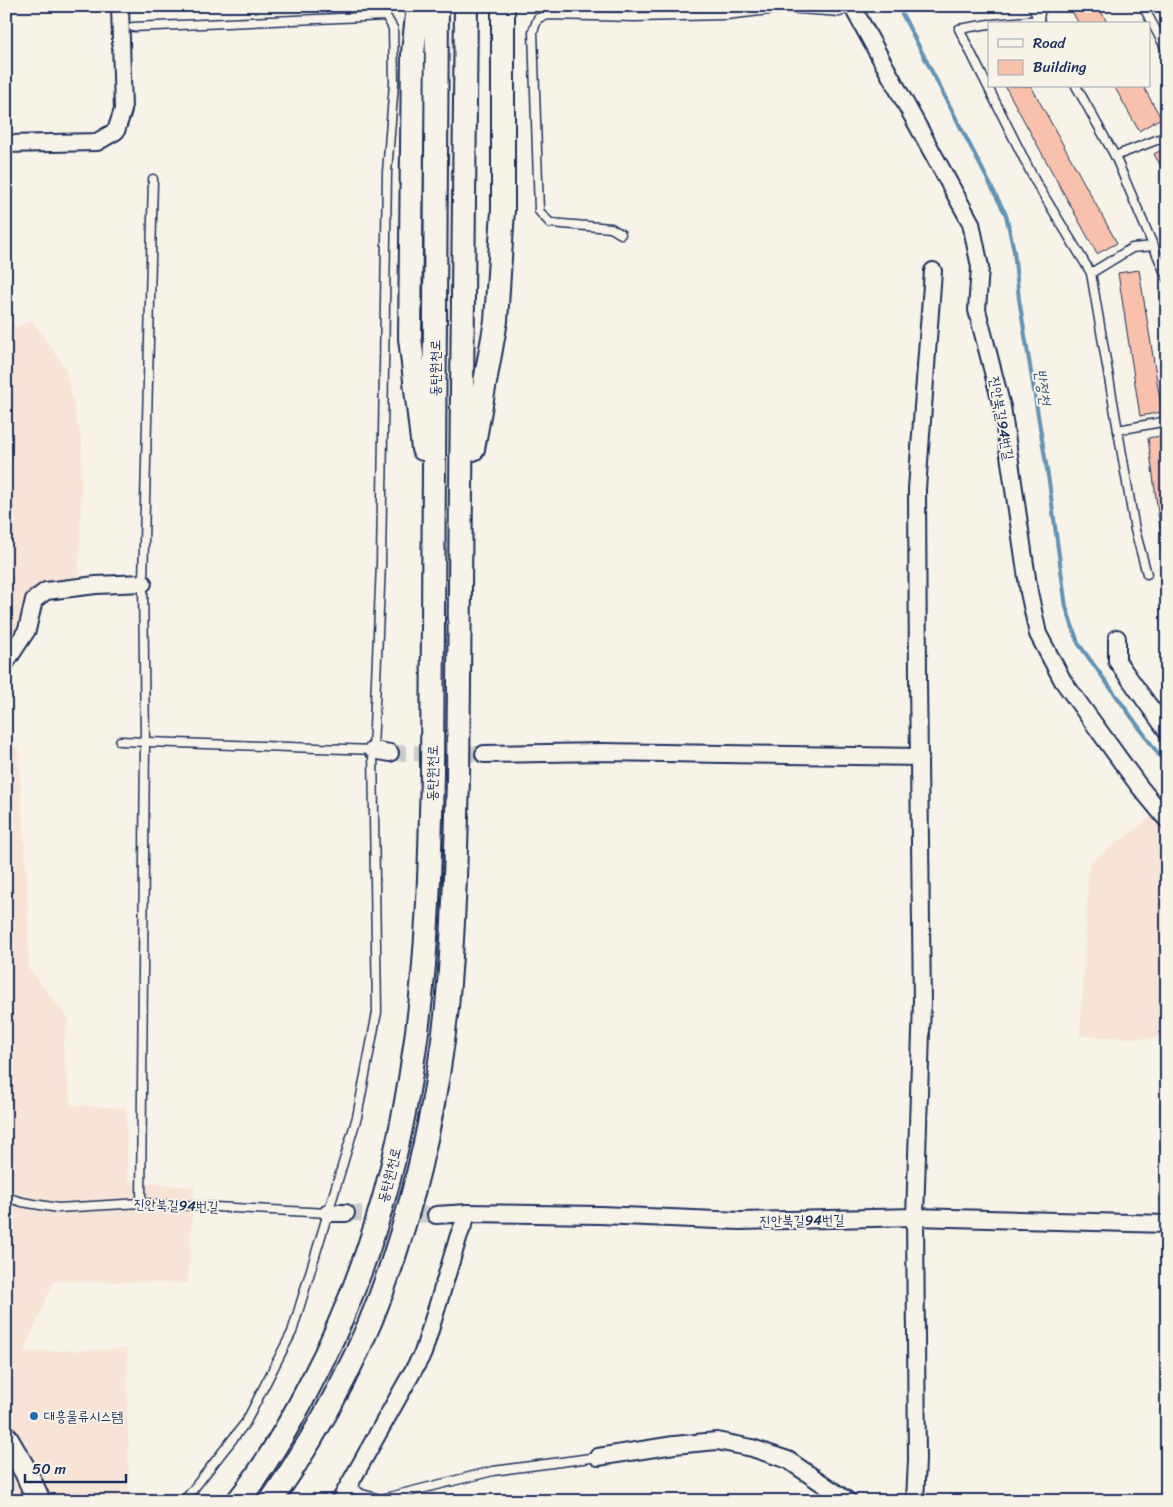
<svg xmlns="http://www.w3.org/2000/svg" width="1173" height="1507" viewBox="0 0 1173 1507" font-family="Sriracha,'Poor Story',sans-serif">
<rect width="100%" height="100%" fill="#f7f3e8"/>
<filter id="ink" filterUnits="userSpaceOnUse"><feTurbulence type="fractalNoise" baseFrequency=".02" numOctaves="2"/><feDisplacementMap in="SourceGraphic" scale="10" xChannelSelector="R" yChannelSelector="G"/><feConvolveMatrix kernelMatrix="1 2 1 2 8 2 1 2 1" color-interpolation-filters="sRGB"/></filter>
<g filter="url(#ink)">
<g fill="#f7e4d6">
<polygon points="6,316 15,327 32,320 65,368 82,443 79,586 30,604 6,678"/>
<polygon points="6,745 18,747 27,880 29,969 69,1019 63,1046 71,1105 126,1108 128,1182 194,1187 188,1283 54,1281 24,1352 127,1349 129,1501 6,1501"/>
<polygon points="1167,805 1167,1039 1080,1036 1089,864"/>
</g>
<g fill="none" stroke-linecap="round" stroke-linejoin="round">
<polyline stroke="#6193b7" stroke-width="4" points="898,6 1006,215 1014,251 1019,299 1049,482 1066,607 1078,643 1167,766"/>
</g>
<g fill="#f8c1ab" stroke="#1b2f5e">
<polygon points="1069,6 1098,6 1108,24 1079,24"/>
<polygon points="1005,86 1031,86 1117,243 1097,254"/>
<polygon points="1114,86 1143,86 1161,118 1139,131"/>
<polygon points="1167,147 1167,177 1154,154"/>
<polygon points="1139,270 1162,412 1140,416 1118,273"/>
<polygon points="1167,435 1167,527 1160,528 1148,438"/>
</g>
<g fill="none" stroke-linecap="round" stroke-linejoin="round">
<g stroke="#cbcccc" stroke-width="16" stroke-dasharray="16 8" stroke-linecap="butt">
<polyline points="390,753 484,754"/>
<polyline points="346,1213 436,1215"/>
</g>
<g stroke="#1b2f5e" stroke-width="11">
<g id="lane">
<polyline points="1032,6 1041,24"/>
<polyline points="1143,6 1167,51"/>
<polyline points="1039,20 1041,6"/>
<polyline points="989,24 959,29 1035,181 1091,273 1135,530 1147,574"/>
<polyline points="993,24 1039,20"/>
<polyline points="133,27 386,16 393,28 394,83 387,172 381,564 373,750 377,1012 357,1117 292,1332 246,1422 184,1501"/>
<polyline points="1076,86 1115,156 1167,278"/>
<polyline points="1115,156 1167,136"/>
<polyline points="621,234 611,228 550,223 539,211 533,31 538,18 549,15 635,17 726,15 786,8 840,12 844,6"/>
<polyline points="1091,273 1132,248 1154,246"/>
<polyline points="1118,430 1167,421"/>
<polyline points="120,741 373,750"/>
<polyline points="6,1197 22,1202 58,1208 141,1203 328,1213"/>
<polyline points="141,1203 145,741 143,583 153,179"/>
<polyline points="348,1485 362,1494 381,1499 493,1471 598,1457"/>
</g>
</g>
<g stroke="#1b2f5e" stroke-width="20">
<g id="street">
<polyline points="852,6 971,223 980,267 977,310 1002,407 1029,592 1038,634 1063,681 1139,786 1167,820"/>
<polyline points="6,144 97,142 116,131 123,110 120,6"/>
<polyline points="1117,638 1117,661 1167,731"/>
<polyline points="6,662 27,630 34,600 46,591 96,585 143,583"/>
<polyline points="373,750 390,753"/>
<polyline points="484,754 603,752 920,757"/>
<polyline points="328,1213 346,1213"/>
<polyline points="436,1215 468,1213 600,1215 740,1221 915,1217 1167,1224"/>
<polyline points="598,1457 674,1445 717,1441 752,1448 788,1460 848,1501"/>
<polyline points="340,1501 423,1353 459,1235 468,1213"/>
<polyline points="915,1501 917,1460 915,1217 922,1002 918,680 917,489 933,271"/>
</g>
</g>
<g stroke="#1b2f5e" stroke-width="26">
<g id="secondary">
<polyline points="418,6 413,53 410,338 423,449"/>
<polyline points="473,449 496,321 503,210 503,6"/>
<polyline points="6,1438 26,1472 39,1501"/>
<path d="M238,1501C267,1464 290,1424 311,1383C366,1278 399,1164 415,1046C428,956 430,864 432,773L437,6"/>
<path d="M271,1501C322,1427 366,1345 393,1260C420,1179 438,1092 447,1007C454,931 456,855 458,779L466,6"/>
</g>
</g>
<use href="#lane" stroke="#f7f3e8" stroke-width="8"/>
<use href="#street" stroke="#f7f3e8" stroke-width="16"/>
<use href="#secondary" stroke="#f7f3e8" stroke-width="22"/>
</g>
</g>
<circle fill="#1f6fb2" stroke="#f7f3e8" stroke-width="2" cx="34" cy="1416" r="5"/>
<g text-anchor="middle" stroke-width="4" stroke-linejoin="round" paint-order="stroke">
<g font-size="14" fill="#1b2f5e" stroke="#f7f3e8">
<text transform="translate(435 368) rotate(-90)" y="5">동탄원천로</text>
<text transform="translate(1002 418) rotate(80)" y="5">진안북길94번길</text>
<text transform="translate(432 773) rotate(-89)" y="5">동탄원천로</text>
<text transform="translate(389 1175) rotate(-76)" y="5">동탄원천로</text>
<text transform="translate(176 1205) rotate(2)" y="5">진안북길94번길</text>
<text transform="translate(802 1220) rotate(-1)" y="5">진안북길94번길</text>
</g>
<g font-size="14" fill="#1b2f5e" stroke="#f7f3e8" text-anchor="start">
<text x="44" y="1421">대흥물류시스템</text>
</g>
<g font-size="15" font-style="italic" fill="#32507c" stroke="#f7f3e8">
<text transform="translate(1043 387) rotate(81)" y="5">반정천</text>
</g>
</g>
<rect width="1173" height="1507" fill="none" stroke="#f7f3e8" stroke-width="25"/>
<rect x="12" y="12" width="1148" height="1482" fill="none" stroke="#1b2f5e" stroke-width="2" filter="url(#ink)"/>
<rect x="988" y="22" width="162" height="65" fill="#f7f3e8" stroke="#9fa5b1"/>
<rect x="998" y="39" width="25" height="8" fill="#f7f3e8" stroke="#9fa5b1"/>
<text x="1033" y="48" font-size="15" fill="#1b2f5e">Road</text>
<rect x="998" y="60" width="25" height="15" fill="#f8c1ab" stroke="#9fa5b1"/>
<text x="1033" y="72" font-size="15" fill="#1b2f5e">Building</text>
<path d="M25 1474v8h101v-8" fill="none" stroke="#1b2f5e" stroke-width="2.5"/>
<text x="32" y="1474" font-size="15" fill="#1b2f5e" stroke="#f7f3e8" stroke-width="4" paint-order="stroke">50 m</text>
</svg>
